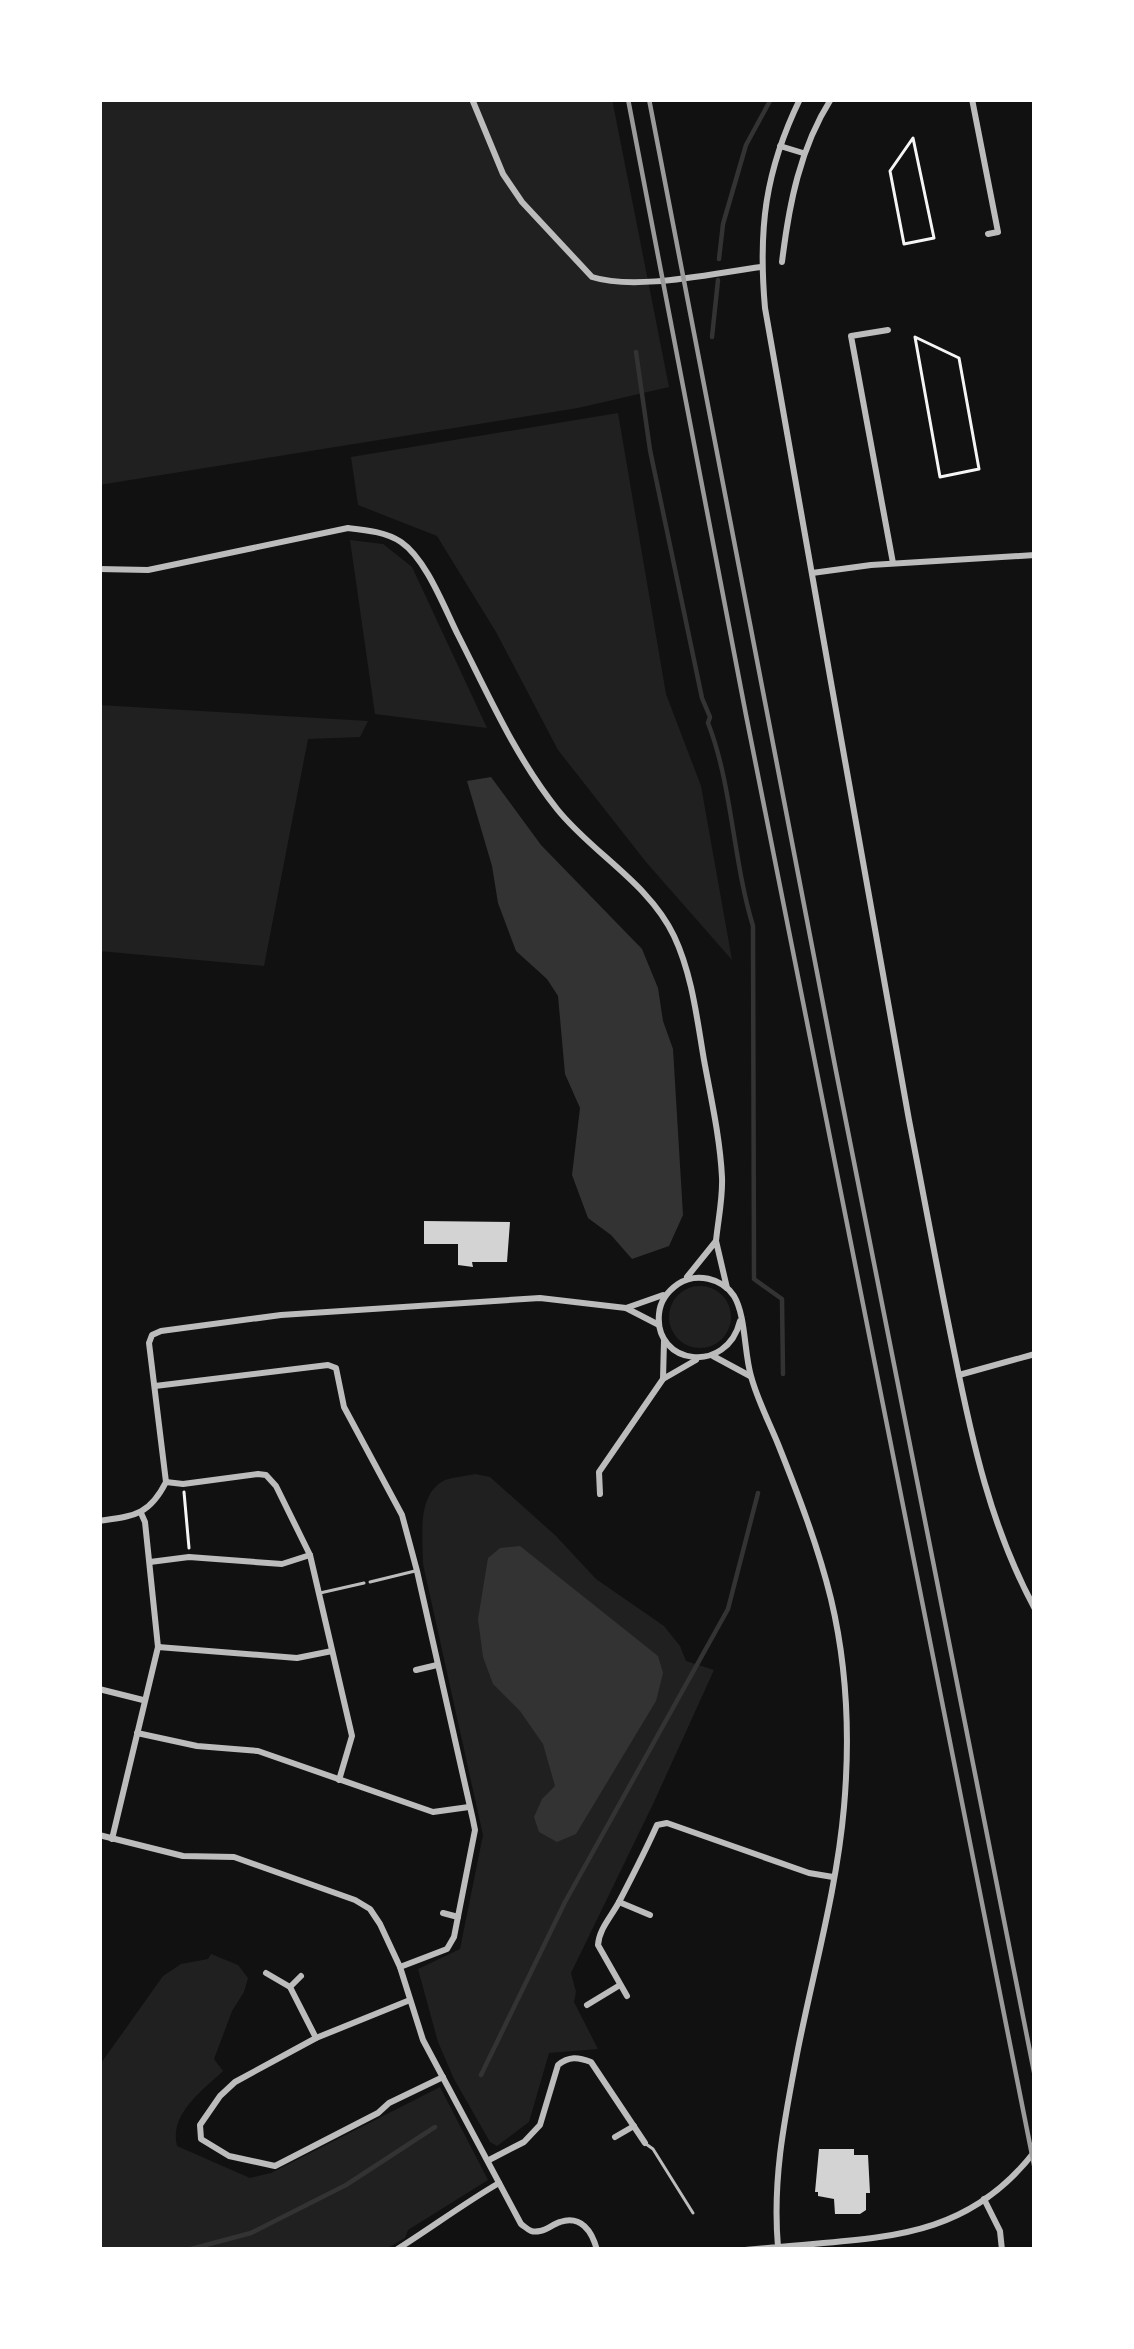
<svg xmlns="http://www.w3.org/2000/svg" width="1134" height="2349" viewBox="0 0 1134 2349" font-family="'PT Serif',serif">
<rect width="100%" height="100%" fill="#111"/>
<g fill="#202020">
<polygon points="99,99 612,99 669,387 578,408 99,485"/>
<polygon points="618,413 666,694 701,786 732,960 646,862 558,750 496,632 437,536 358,505 351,457"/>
<polygon points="350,540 383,544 412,567 487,728 375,714"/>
<polygon points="99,705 368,721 360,737 308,739 264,966 99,951"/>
<circle cx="700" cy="1317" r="31"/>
<path d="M475,1474L490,1477L556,1536L596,1579L664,1626L680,1646L686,1661L714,1670L654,1802L571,1973L576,1992L574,2002L598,2049L549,2053L529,2122L497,2146L490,2142L454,2079L438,2042L418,1969L460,1949L483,1835L423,1564C423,1538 416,1494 445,1480C454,1477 466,1476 475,1474Z"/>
<path d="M211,1954L238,1965L248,1978L244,1992L232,2011L214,2059L223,2071C202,2091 169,2114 177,2146L250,2178L271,2173L440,2087L488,2180L408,2230L405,2238L384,2250H99V2066L163,1976L181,1964L208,1959Z"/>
</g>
<g fill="#333">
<polygon points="491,777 541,845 642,949 658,988 663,1021 673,1049 683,1215 669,1246 632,1259 611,1235 588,1218 572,1175 580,1108 565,1074 558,996 547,979 516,951 498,903 492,866 467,781"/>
<polygon points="520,1546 658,1656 663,1673 656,1701 576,1834 557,1842 539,1832 534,1817 542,1799 555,1786 543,1744 520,1711 493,1684 483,1657 478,1619 488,1558 500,1548"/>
</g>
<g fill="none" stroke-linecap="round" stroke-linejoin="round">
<g stroke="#333" stroke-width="4.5">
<polyline points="719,259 723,224 746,145 771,99"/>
<polyline points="712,337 718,280"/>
<path d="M636,352L650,450L702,698L710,717L708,723C732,784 733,861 753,926L754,1279L782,1299L783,1374"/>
<polyline points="481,2075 565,1902 728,1609 758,1493"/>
<polyline points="187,2250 251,2233 346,2185 435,2127"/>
</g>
</g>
<g fill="#d3d3d3">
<polygon points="424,1221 510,1222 507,1262 472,1262 473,1267 458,1265 458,1244 424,1244"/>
<polygon points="819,2149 854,2149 854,2155 868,2155 870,2193 866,2193 866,2210 860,2214 835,2214 834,2199 818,2196 818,2192 815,2192"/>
</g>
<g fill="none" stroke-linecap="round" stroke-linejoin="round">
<g stroke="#f5f5f5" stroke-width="3">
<polygon points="913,138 934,238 904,244 890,171"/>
<polygon points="915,337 959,358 979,469 940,477"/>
<polyline points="184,1492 189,1548"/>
</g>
<g stroke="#bcbcbc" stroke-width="3">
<polyline points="370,1582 415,1571"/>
<polyline points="320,1593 364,1583"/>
<polyline points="646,2144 653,2149 693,2213"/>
</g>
<g stroke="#bcbcbc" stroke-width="6">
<path d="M472,99L503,174L522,202L592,277C637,291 713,273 761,267"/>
<polyline points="972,99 998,232 988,234"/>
<polyline points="780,146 803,153"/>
<path d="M782,262C789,204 800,148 831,99"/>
<polyline points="888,330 851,336 893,563"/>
<path d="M99,569L148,570L348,528C366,530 386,532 401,542C426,559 444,607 458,635C488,694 515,756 557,809C592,853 649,883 674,936C692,974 697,1019 704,1060C711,1098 720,1138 722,1177C723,1198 718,1220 716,1241"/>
<polyline points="812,573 871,565 1035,555"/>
<polyline points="687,1277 716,1241 727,1288"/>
<polyline points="626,1308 663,1295"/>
<path d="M740,1321C727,1375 654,1365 659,1314C660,1301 668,1291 678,1284C696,1272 722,1278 734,1296C746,1316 744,1353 751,1376C757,1399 769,1422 778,1444C798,1494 818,1546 831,1599C847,1666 850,1738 844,1807C837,1888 814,1969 798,2049C785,2117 772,2178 778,2247L745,2250"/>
<polyline points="664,1341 663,1379 696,1360"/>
<polyline points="713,1356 750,1376"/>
<polyline points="959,1375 1035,1354"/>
<polyline points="155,1386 328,1365 336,1368 344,1407 402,1515 417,1571 473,1820 475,1830 454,1937 447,1949 400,1967"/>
<polyline points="166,1482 183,1484 258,1474 266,1475 276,1486 310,1555 352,1736 339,1780"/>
<polyline points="600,1494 599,1472 663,1379"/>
<path d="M99,1521C133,1516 149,1516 166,1482L149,1343L152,1335L161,1331L281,1315L540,1298L626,1308L659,1325"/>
<polyline points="150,1562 189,1557 282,1564 310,1555"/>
<polyline points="158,1647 297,1658 332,1651"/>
<polyline points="416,1670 437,1665"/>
<polyline points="99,1689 143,1700"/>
<polyline points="137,1733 197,1746 258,1751 433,1812 469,1807"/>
<path d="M99,1835L183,1856L234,1857L355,1900L370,1909L380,1924L400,1967L423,2040L521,2224C528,2229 530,2233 540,2231C547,2230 553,2224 560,2222C581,2215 592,2231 597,2250"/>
<polyline points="112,1839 158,1647 145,1522 141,1513"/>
<polyline points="619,1902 650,1915"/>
<polyline points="443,1913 458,1917"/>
<polyline points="266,1973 290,1987 316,2038"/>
<polyline points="290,1987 301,1976"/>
<path d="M627,1996L598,1945C599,1929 611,1917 619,1902C632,1877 645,1852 657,1825L667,1823L809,1873L833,1877"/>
<polyline points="410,2000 316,2038 235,2082 220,2096 200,2125 201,2139 229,2156 275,2166 378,2113 389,2103 443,2077"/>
<polyline points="587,2005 620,1985"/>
<polyline points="615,2137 634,2126"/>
<path d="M489,2160L524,2142L540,2125L558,2065C569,2056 578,2057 591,2062L645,2143"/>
<path d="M396,2250C431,2228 463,2204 499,2183"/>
</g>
<g stroke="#bcbcbc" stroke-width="6">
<path d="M800,99C765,171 758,229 765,308C813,579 860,849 909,1120C924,1197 938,1274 954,1351C972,1441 991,1528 1035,1609"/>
<polyline points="984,2199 1000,2231 1002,2250"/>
<path d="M779,2250L778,2247C881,2237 966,2241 1035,2151"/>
</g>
<g stroke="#9a9a9a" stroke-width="4.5">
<polyline points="628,99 746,715 1035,2170"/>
<polyline points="649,99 836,1071 1035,2077"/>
</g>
</g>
<rect width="1134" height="2349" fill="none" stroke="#ffffff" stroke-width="204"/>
</svg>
